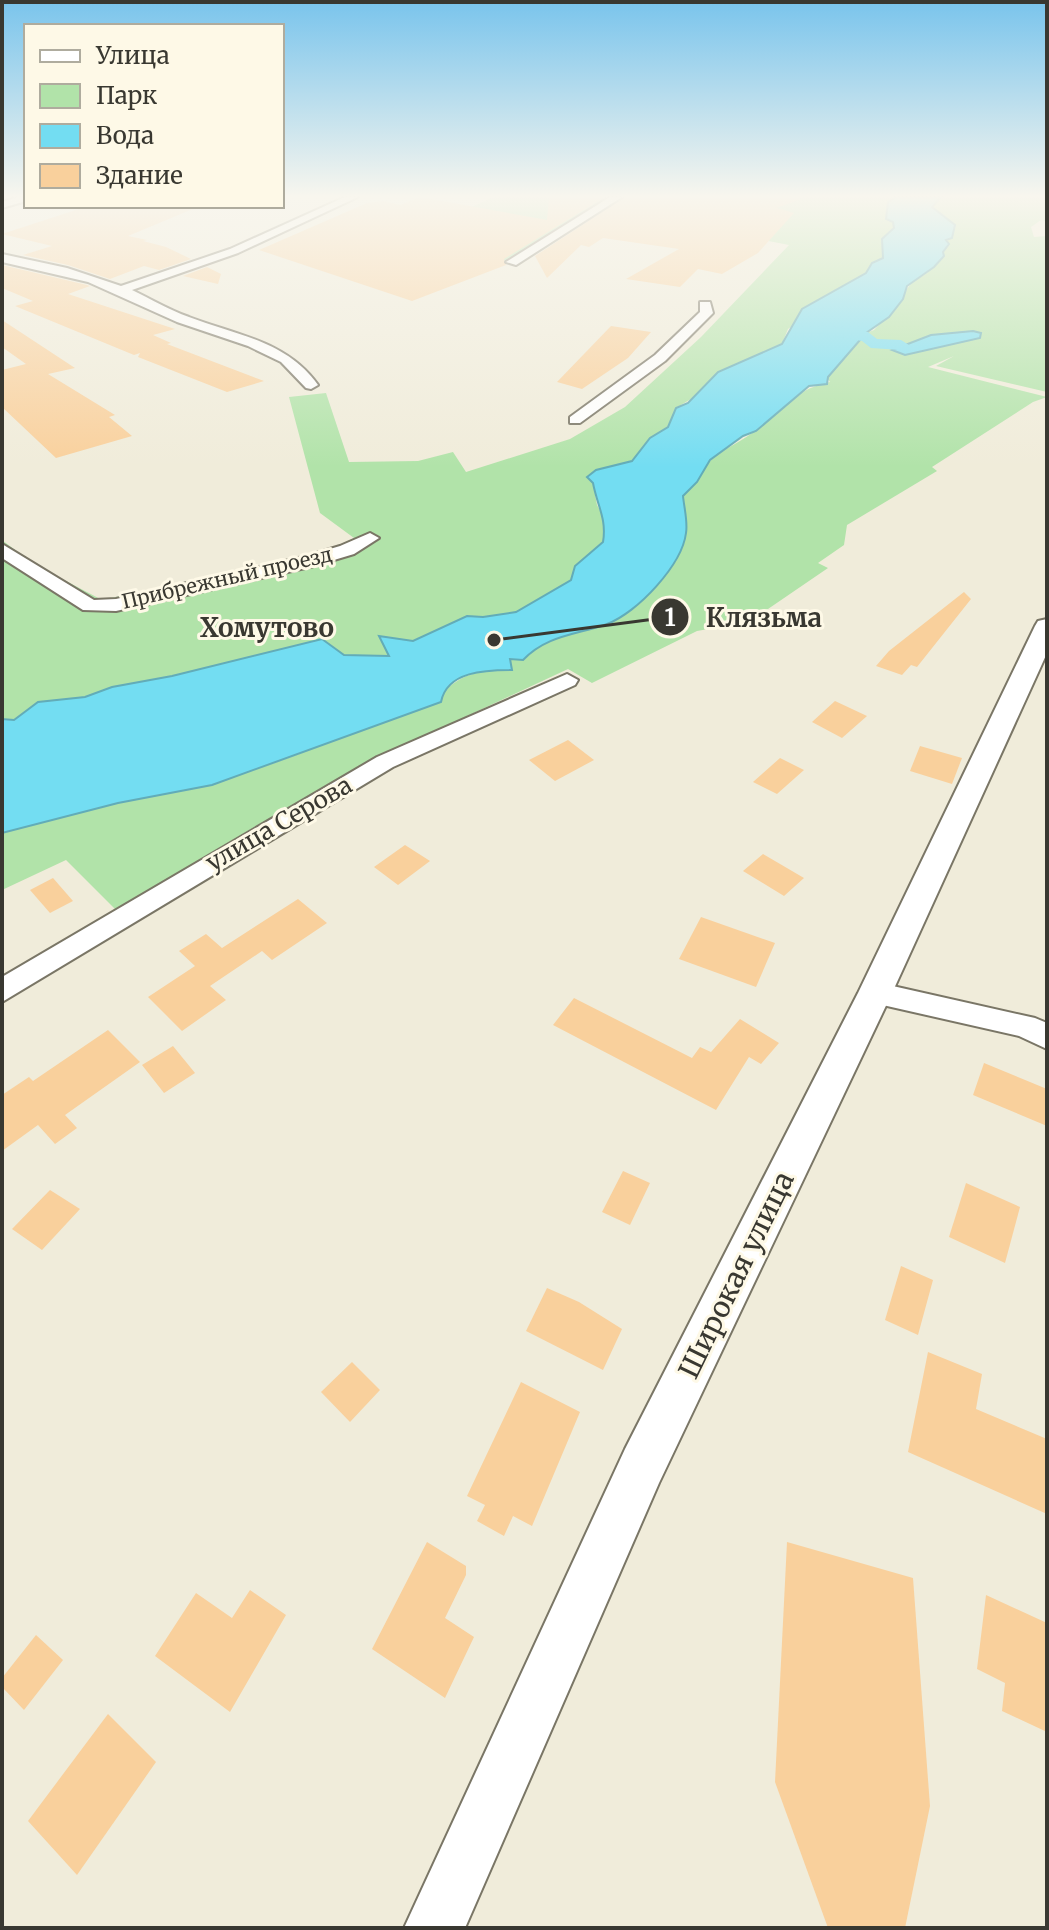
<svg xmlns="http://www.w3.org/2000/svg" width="1049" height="1930" viewBox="0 0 1049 1930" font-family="Merriweather,serif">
<rect width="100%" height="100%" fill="#f0ecda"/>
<g fill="#b1e3a9">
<polygon points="493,197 896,197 888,202 894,228 883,258 872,263 867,272 788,329 782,344 676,408 668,427 650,438 632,461 588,478 593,483 597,505 604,518 603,542 575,566 571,580 516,612 483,617 467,616 413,641 380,636 390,656 344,655 322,639 172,676 112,687 85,697 38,702 14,720 2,719 2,540 32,563 102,600 327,551 354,538 320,513 289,397 326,393 349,462 418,461 453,452 466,472 570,439 625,407 701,337 789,245 600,208 512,262 425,243 416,234"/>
<path d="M941,197H1047V221L1041,220L1031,227L1034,237L1047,236V392L936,366L954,356L928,367L1047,397L1033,402L932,467L937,471L847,525L844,545L818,563L828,568L768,609L731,625L697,631L592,683L568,669L375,759L115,909L66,860L2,890V833L118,803L212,785L299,754L443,693C462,672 484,670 511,670L510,659L523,660L541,643L611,623L687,532L683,496C695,485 700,471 710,461C723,448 744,441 757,429C779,409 799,388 830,382L827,378L866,333L874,330L903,299C909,277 922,281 934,266C944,254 947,236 952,222L931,207Z"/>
</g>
<g fill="#73ddf2" stroke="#62acb8" stroke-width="2">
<path d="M896,197H941L932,207L955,225L952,238L946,240L949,244L943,252L944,256L934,267L907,286L903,299L889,317L866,333L828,377L827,384L809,386L756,431L743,436L710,460L697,482L683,496C684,507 688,522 686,533C682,565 637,613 607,624C576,635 547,635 523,660L510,659L512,670C486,670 447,671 441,702L212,785L118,803L2,833V719L14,720L38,702L85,697L112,687L172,676L322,639L344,655L389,656L379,636L413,641L467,616L483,617L516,612L571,580L575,566L603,542C607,519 597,505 593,483L587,477L596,470L632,461L650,438L668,427L676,408L688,403L718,372L782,344L802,309L866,273L872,263L883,258L882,239L894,228L893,222L886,219L888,202Z"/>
<polygon points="973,331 981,333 980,338 905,355 892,350 931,335"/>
</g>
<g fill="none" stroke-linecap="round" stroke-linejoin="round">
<polygon fill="#73ddf2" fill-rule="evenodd" points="822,325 868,332 877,339 901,340 909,345 901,350 871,348 862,341 817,333 817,327"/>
</g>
<g fill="#f9d09c">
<polygon points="420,197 547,220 549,197 605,197 504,259 506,265 412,301 259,250 367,203 384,201 400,205"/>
<polygon points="625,197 800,197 801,199 777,208 794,213 758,253 722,274 698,269 680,287 626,279 679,249 603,238 589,247 581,245 547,278 535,256"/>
<polygon points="88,206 200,206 128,236 147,240 143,241 166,247 191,259 159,270 144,266 110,279 68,265 23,255 52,246 2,234"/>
<polygon points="2,265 87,285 90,286 68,294 175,329 153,335 171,343 167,344 264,381 227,392 138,357 140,353 134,355 15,306 33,301 2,288"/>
<polygon points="207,267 221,274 218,284 183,276"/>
<polygon points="2,320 75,368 48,374 115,415 109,417 132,436 56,458 2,407 2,370 26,364 2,347"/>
<polygon points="611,326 651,332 628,358 582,389 557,382"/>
<polygon points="964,592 971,599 917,667 911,665 902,675 876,666 889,651"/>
<polygon points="835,701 867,716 842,738 812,722"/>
<polygon points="568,740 594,760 555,781 529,760"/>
<polygon points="920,746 962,758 952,784 910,771"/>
<polygon points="780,758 804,770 777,794 753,782"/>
<polygon points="405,845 430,861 398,885 374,867"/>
<polygon points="763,854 804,878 784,896 743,871"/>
<polygon points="53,878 73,901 50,913 30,890"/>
<polygon points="298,899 327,923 272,960 262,951 210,986 226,1000 182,1031 148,997 195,966 179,951 206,934 222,948"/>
<polygon points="701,917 775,943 756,987 679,959"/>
<polygon points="574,998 692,1058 700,1047 711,1052 740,1019 779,1043 761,1064 749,1057 716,1110 553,1025"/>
<polygon points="108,1030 140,1062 65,1115 77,1128 55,1144 38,1125 2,1151 2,1095 29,1077 33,1081"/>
<polygon points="173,1046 195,1073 164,1093 142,1065"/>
<polygon points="984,1063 1047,1089 1047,1126 973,1095"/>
<polygon points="623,1171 650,1183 630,1225 602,1212"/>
<polygon points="966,1183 1020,1207 1005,1263 949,1237"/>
<polygon points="50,1190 80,1209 42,1250 12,1229"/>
<polygon points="901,1266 933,1280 918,1335 885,1320"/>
<polygon points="547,1288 579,1302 622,1329 603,1370 526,1331"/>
<polygon points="928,1352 982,1374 976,1409 1047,1439 1047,1514 908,1452"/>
<polygon points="352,1362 380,1390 350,1422 321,1392"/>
<polygon points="521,1382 580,1412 532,1526 513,1516 504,1536 477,1521 485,1505 467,1496"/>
<polygon points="427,1542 466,1566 466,1575 445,1618 474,1637 445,1698 372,1649"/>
<polygon points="787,1542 913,1578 930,1806 905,1928 828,1928 775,1782"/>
<polygon points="250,1590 286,1615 230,1712 155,1656 196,1593 232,1618"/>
<polygon points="986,1595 1047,1623 1047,1732 1002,1711 1005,1683 977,1669"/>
<polygon points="36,1635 63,1660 24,1710 2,1687 2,1678"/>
<polygon points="108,1714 156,1762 77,1875 28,1821"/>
</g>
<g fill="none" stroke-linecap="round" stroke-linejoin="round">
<g stroke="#7a7666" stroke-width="4">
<g id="minor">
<polygon points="19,197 26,197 26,201 2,208 2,202"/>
<path d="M345,197H358L238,253L132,290C151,299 169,310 189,317C236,335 287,341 318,385L311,389L306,388L281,362L248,346L177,322L88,282L2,262V254L67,268L121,286L230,249Z"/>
<polygon points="610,197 622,197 516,265 506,262"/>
<polygon points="700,302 710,302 713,313 665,361 580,423 570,423 570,417 655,355 700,312"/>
<polygon points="370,533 379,538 354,554 314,566 116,611 83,610 2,558 2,544 94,600 116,599 303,557 340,546"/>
<polygon points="567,674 578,680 575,685 393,767 2,1002 2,977 377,757"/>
<polygon points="875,982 1035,1018 1047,1023 1047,1049 1019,1036 865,1001 861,993 865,985"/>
</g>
</g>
<g stroke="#7a7666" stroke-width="4">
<polygon id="tertiary" points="1047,619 1047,653 892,993 659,1483 465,1928 404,1928 625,1449 858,993 1035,626 1038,621"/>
</g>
<use href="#minor" fill="#fff" fill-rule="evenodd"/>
<use href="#tertiary" fill="#fff" fill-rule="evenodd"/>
</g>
<linearGradient id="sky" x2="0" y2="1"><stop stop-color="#79c4ec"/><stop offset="0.42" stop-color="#f8f6ee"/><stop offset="1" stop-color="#f8f6ee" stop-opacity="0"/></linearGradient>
<rect width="1049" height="467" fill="url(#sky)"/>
<g text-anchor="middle" stroke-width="6" stroke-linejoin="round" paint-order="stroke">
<g font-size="20" fill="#393831" stroke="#fef9e7">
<text transform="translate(227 578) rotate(-13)" y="7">Прибрежный проезд</text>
</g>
<g font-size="24" fill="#393831" stroke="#fef9e7">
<text transform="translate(279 824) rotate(-30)" y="8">улица Серова</text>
</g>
<g font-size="26" font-weight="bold" fill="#393831" stroke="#fef9e7">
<text x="267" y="637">Хомутово</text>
</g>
<g font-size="28" fill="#393831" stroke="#fef9e7">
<text transform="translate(736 1275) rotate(-64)" y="10">Широкая улица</text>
</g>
</g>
<path fill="none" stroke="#393831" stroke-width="3" d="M494 640L670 617"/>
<g fill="#393831" stroke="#fef9e7" stroke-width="3">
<circle cx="494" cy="640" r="8"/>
<circle cx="670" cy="617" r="20"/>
</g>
<g font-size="24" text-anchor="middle" font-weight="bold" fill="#fff">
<text x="670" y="626">1</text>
</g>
<g font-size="26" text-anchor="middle" font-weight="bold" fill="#393831" stroke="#fef9e7" stroke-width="6" stroke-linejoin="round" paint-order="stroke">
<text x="764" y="627">Клязьма</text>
</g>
<rect width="1049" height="1930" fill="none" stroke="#393831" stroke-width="8"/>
<rect x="24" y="24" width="260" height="184" fill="#fef9e7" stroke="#afac9e" stroke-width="2"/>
<rect x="40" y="50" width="40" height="12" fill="#ffffff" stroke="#afac9e" stroke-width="2"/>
<text x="96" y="64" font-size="24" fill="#393831">Улица</text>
<rect x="40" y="84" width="40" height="24" fill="#b1e3a9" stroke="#afac9e" stroke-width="2"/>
<text x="96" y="104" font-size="24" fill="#393831">Парк</text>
<rect x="40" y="124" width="40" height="24" fill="#73ddf2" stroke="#afac9e" stroke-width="2"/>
<text x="96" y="144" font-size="24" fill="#393831">Вода</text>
<rect x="40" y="164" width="40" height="24" fill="#f9d09c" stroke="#afac9e" stroke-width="2"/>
<text x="96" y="184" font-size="24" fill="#393831">Здание</text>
</svg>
